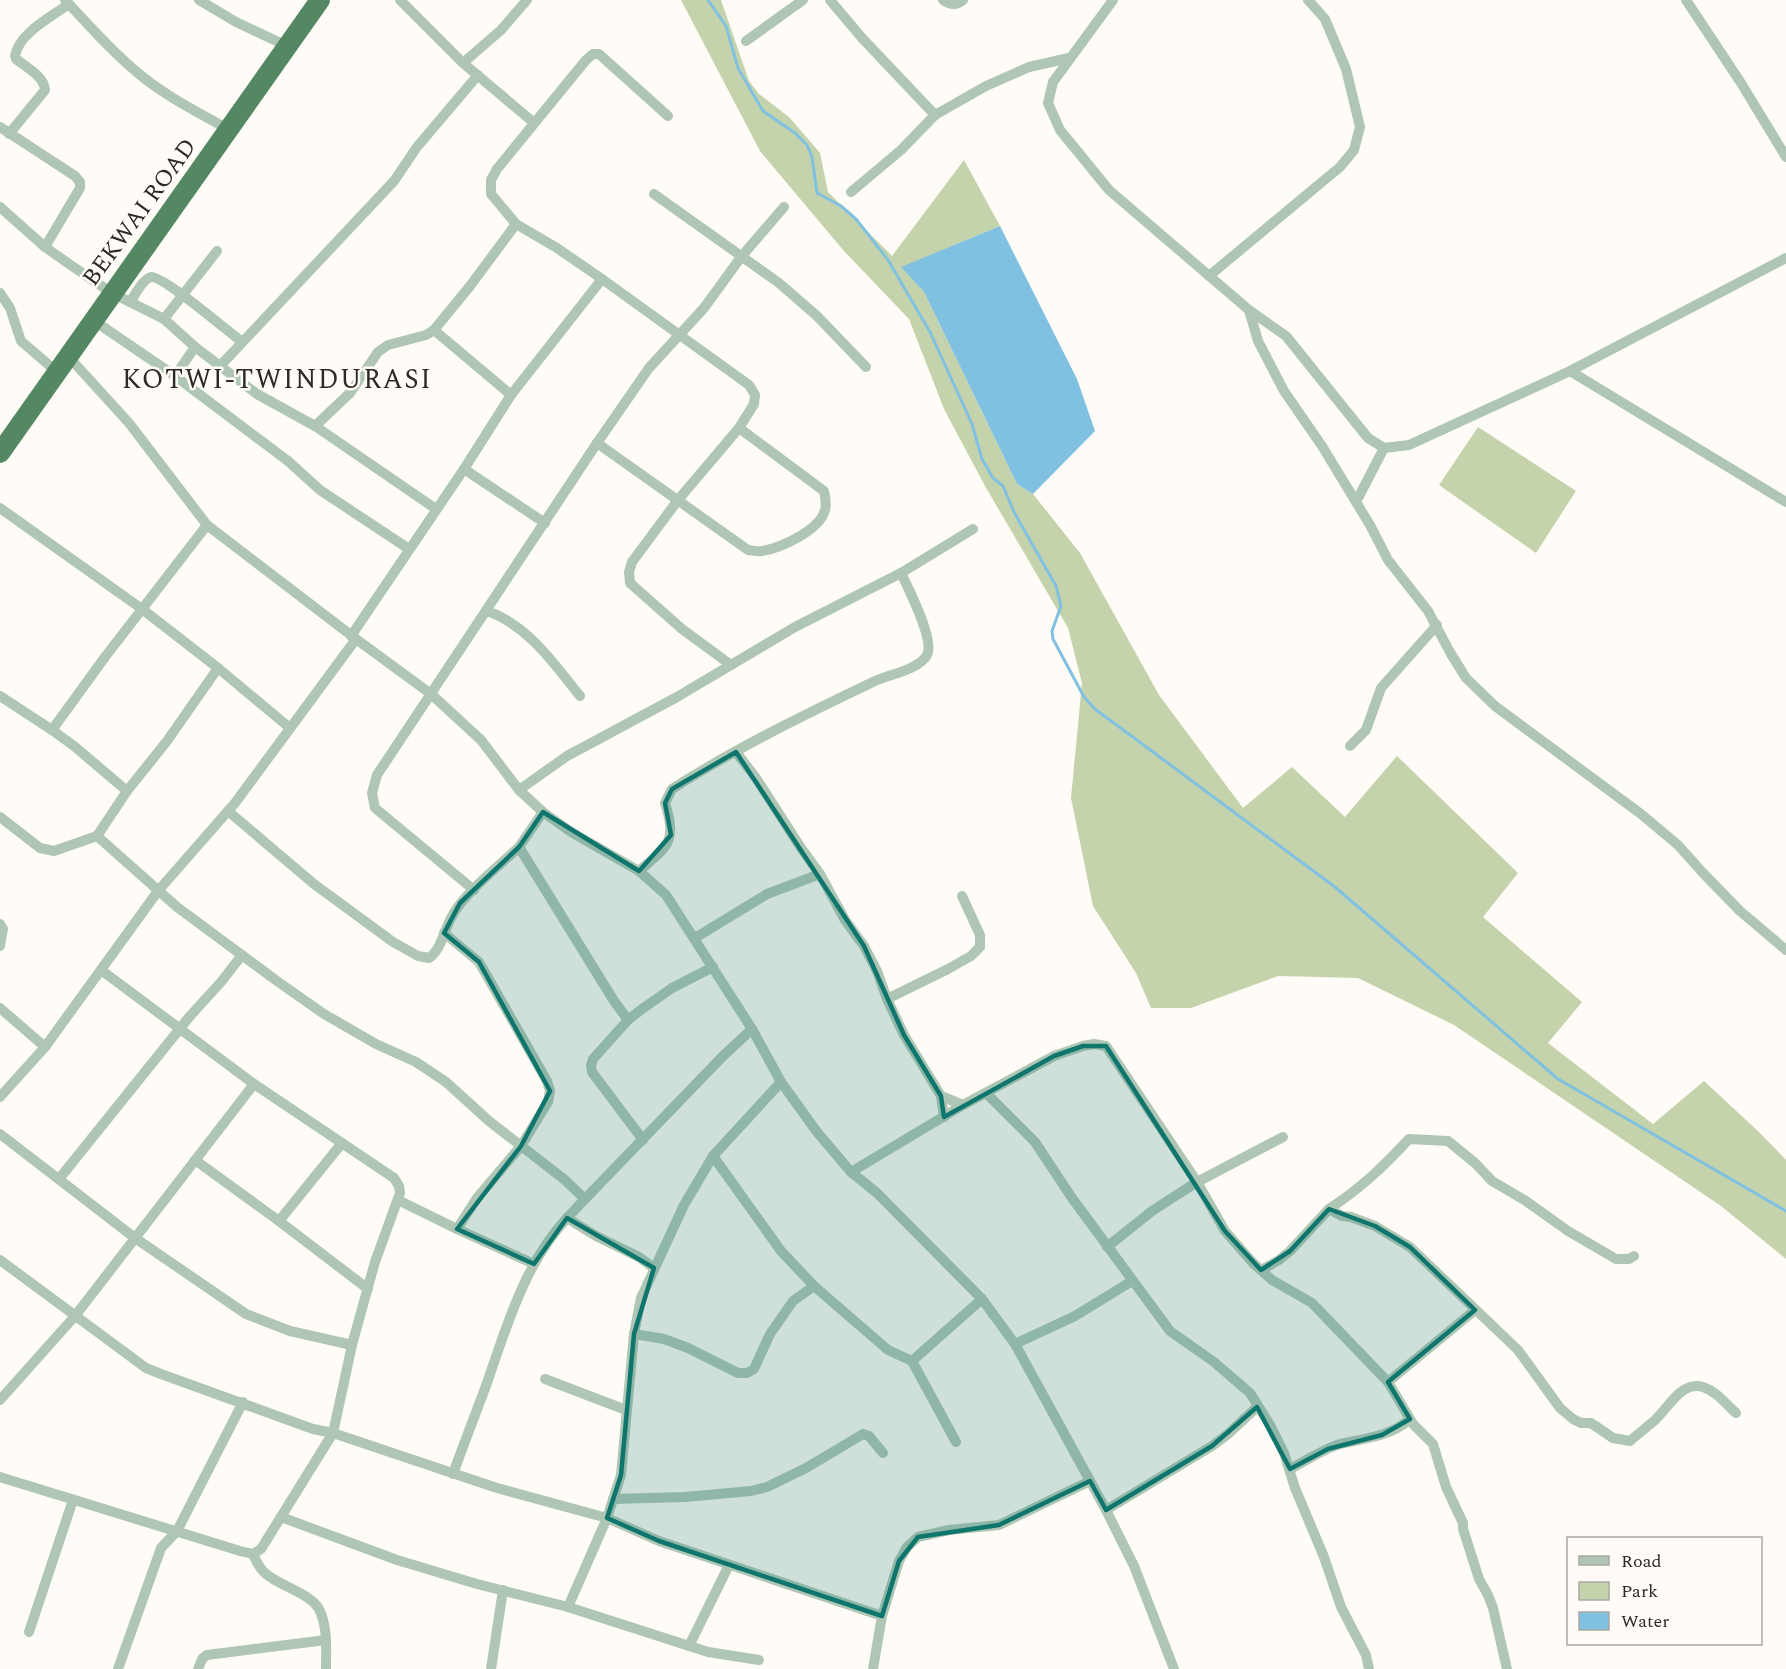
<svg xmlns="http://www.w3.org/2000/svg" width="1786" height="1669" viewBox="0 0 1786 1669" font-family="Spectral,serif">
<rect width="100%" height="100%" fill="#fffbf6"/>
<g fill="#c4d3ab">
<polygon points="681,0 721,0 749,81 759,94 789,117 820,153 828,192 892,256 964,160 1000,226 902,267 924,292 1017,484 1033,494 1080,553 1159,695 1243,808 1292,767 1345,817 1397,756 1518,873 1483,917 1582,1002 1548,1043 1653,1124 1704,1081 1759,1132 1786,1160 1786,1259 1721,1206 1454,1025 1358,978 1278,976 1191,1008 1151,1008 1136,973 1093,906 1071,798 1082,683 1068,628 985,486 944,409 909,319 844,251 760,151"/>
<polygon points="1478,427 1576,491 1536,553 1439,485"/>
</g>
<polygon fill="#80c1e1" points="1000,226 1077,379 1095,431 1033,494 1017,484 924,292 901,267"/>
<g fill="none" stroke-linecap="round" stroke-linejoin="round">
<polyline stroke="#80c1e1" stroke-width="3" points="708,0 726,26 738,68 763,111 795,133 807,145 812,157 817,193 841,206 856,219 888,260 930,332 972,424 982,459 993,478 1003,486 1015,514 1056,586 1061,606 1052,631 1053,639 1084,697 1095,709 1335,887 1558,1079 1786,1211"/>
<g stroke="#afc6b4" stroke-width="10">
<path d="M65,0C89,25 111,51 138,73C165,96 198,112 229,130"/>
<polyline points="199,0 236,22 287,46"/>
<polyline points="400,0 463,63 533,122"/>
<polyline points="830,0 862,38 935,115"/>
<path d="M943,0C950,5 956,6 963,0"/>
<polyline points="1113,0 1053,82 1048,103 1060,130 1109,190 1249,310 1286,336 1368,438 1384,448 1409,445 1570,371 1786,258"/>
<polyline points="1686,0 1741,83 1786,157"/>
<polyline points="746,41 803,0"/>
<polyline points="463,63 501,30 527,0"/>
<polyline points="668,116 599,54 593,54 586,60 497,169 491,180 491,194 516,224 557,248 602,279 749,385 755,395 754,404 739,428 678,500 632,562 629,572 630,583 682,629 731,665"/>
<polyline points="0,127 75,176 80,182 80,188 45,247"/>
<path d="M9,134L45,90C44,76 26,67 16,59L15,56C19,33 51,17 69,4"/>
<polyline points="851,192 901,150 935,115 986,86 1029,67 1069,58"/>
<polyline points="654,194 779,283 817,316 866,367"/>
<polyline points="0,207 45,247 72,266 112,293 164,319 195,347 257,394 315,426 436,509"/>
<polyline points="1209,276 1340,167 1354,150 1360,127 1346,69 1325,19 1308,0"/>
<polyline points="0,293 10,308 21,341 57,372"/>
<path d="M130,302C135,295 143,279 151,277C162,275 229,332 242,342"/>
<polyline points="1249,310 1258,341 1284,391 1322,446 1370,525 1388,560 1428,611 1451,654 1466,678 1495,706 1641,814 1678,845 1703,873 1740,911 1786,950"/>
<polyline points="164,319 217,251"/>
<polyline points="93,320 175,376 288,461 320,490 409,549"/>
<polyline points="434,330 511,395"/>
<polyline points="68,356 129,423 207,525 356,639 431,694 481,740 519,790 543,812 571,832 639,871 666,895 752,1029 781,1082 817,1132 851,1172 877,1193 982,1299 1015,1344 1106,1510 1134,1566 1174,1669"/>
<polyline points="221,365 394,181 417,147 478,75"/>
<polyline points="1570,371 1786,502"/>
<polyline points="175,376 195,347"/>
<polyline points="315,426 350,393 378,352 388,345 426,335 434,330 470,286 516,224"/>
<path d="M597,443L748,550C752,550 757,552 762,551C781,548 820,530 825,510C827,503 825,497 824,491L739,428"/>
<polyline points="464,469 545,523"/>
<polyline points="1356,502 1384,448"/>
<polyline points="0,508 142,609 218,668 290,728"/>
<path d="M487,611C528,625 554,664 580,696"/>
<polyline points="351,636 464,469 511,395 602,279"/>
<polyline points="218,668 167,741 127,791 97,836 177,907 277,981 324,1014 376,1044 416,1062 446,1082 489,1121 565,1180 585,1199 567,1218 596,1236 639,1257 654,1268"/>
<polyline points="0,696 52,730"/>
<polyline points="1350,746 1366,730 1381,688 1437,625"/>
<polyline points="736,752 756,778 801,848 820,874 845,920 864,946 877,971 887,999 904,1035 941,1096 944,1117"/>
<polyline points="519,790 567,756 677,697 795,627 901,573 973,529"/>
<polyline points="127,791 74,746 52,730 105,657 207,525"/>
<path d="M228,811L314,884L393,942L418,956L429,958C441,950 444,931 451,918C463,894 499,866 519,847"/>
<polyline points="543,812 519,847 614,1001 628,1020"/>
<polyline points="0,817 40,848 54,851 97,836"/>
<path d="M639,871C667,847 678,842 665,803L672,789C736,748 806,714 875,681C888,675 920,669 927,655C935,640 908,588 901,573"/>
<polyline points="474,890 375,808 372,793 377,775 597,443 649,368 704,308 741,257 784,207"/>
<polyline points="0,924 3,929 0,946"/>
<polyline points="695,938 767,894 820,874"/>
<polyline points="887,999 948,969 971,956 980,947 980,935 962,896"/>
<polyline points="0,1008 45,1047"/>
<polyline points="986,1093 1035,1142 1072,1198 1170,1331 1214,1362 1250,1393 1270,1425 1284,1453 1295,1488 1324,1557 1341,1607 1366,1655 1369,1669"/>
<polyline points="941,1096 963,1105"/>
<polyline points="0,1097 45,1047 158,891 235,803 356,639"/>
<polyline points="0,1134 135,1238 246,1314 290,1331 352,1345"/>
<polyline points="643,1140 592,1072 591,1065 593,1059 628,1020 642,1009 672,988 713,967"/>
<polyline points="713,1156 781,1251 814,1286 888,1350 912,1361 956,1442"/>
<polyline points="195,1160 279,1221 368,1289"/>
<polyline points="851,1172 963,1105 1054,1056 1083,1046 1094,1044 1106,1046 1197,1182 1225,1231 1253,1263 1272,1280 1312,1303 1388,1382 1413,1424 1433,1444 1446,1487 1463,1523 1463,1529 1479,1579 1488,1595 1493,1608 1507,1669"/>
<polyline points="59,1179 190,1016 221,982 242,955"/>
<polyline points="585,1199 723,1056 752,1029"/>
<polyline points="398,1200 457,1229 477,1198 521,1146 548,1102 550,1091 547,1081 479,962 444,933"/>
<path d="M1329,1209C1361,1188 1383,1167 1409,1139L1448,1141L1475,1163L1492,1181L1526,1201L1568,1231L1616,1259H1629L1634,1256"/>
<polyline points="279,1221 342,1143"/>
<polyline points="457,1229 534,1264"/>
<polyline points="1107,1247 1152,1211 1197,1182 1283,1137"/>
<polyline points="0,1260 146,1368 161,1374 313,1429 333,1433 497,1488 607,1518 659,1541 882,1616"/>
<path d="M1261,1270L1279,1260L1290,1251L1329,1209L1342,1216L1351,1217L1375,1226L1410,1247L1518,1350L1560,1408L1573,1419L1581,1423H1591L1613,1438L1630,1441C1638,1434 1647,1427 1655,1420C1668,1408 1682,1380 1703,1387C1716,1391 1726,1404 1736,1413"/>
<polyline points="634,1334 664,1339 688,1348 738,1373 747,1373 754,1369 770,1334 793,1301 814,1286"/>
<polyline points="1015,1344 1075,1316 1132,1281"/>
<polyline points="912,1361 982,1299"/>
<polyline points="545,1379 626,1410"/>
<polyline points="1388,1382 1475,1310"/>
<polyline points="0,1400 75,1316 254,1084"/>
<path d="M1290,1469C1306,1461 1323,1449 1340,1444C1365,1438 1390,1437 1410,1419"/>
<path d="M453,1474C464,1443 476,1413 487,1383C507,1325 525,1263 567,1218"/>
<polyline points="0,1477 240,1551 253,1554 261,1549 333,1433 352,1345 363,1305 375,1262 400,1193 399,1186 394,1178 254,1084 101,970"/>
<polyline points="613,1499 685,1497 751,1491 767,1487 806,1468 863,1434 869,1436 883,1453"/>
<polyline points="1106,1510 1212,1446 1228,1434 1257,1407"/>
<polyline points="281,1517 397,1560 477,1584 568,1607 708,1652 759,1660"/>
<path d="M253,1554C256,1561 259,1568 265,1573C279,1586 310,1593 319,1609C328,1627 326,1650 326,1669"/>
<polyline points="568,1607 607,1518 621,1475 634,1334 641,1298 684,1205 713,1156 781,1082"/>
<polyline points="29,1632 73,1500"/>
<polyline points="689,1646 729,1565"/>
<polyline points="118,1669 161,1548 177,1531 243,1402"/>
<polyline points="198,1669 202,1659 207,1655 326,1640"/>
<polyline points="491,1669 503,1590"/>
<polyline points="873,1669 882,1616 899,1561 907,1547 918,1537 949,1530 999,1525 1090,1481"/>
</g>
<polyline stroke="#548862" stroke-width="20" points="0,453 320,0"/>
</g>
<path fill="#0f766e" fill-opacity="0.2" stroke="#0f766e" stroke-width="4.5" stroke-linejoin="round" d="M736,752L864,946L904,1035L941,1096L944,1117L1054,1056L1083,1046H1106L1225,1231L1261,1270L1290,1251L1329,1209L1375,1226L1410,1247L1475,1310L1388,1382L1410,1419L1382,1435L1328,1449L1290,1469L1257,1407L1212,1446L1106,1510L1090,1481L999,1525L918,1537L899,1561L882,1616L659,1541L607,1518L621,1475L634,1334L654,1268L567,1218L534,1264L457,1229L521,1146L550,1091L479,962L444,933L460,903L519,847L543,812L639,871L671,835L665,803L672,789Z"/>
<g text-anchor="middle" stroke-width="5" stroke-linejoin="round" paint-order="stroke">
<g font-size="24" fill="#2d2a25" stroke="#fffbf6">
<text transform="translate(139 212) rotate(-54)" y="8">BEKWAI ROAD</text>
</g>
<g font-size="27" letter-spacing="1.5" fill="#2d2a25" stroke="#fffbf6">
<text x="277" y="388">KOTWI-TWINDURASI</text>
</g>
</g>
<rect x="1567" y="1537" width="195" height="108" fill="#fffbf6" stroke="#aba7a2" stroke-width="1.5"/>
<rect x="1579" y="1556" width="30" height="9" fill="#afc6b4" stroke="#aba7a2" stroke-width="1.5"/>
<text x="1621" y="1567" font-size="18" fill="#2d2a25">Road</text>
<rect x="1579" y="1582" width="30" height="18" fill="#c4d3ab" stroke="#aba7a2" stroke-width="1.5"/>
<text x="1621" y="1597" font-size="18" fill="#2d2a25">Park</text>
<rect x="1579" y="1612" width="30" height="18" fill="#80c1e1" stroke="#aba7a2" stroke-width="1.5"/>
<text x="1621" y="1627" font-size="18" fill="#2d2a25">Water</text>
</svg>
